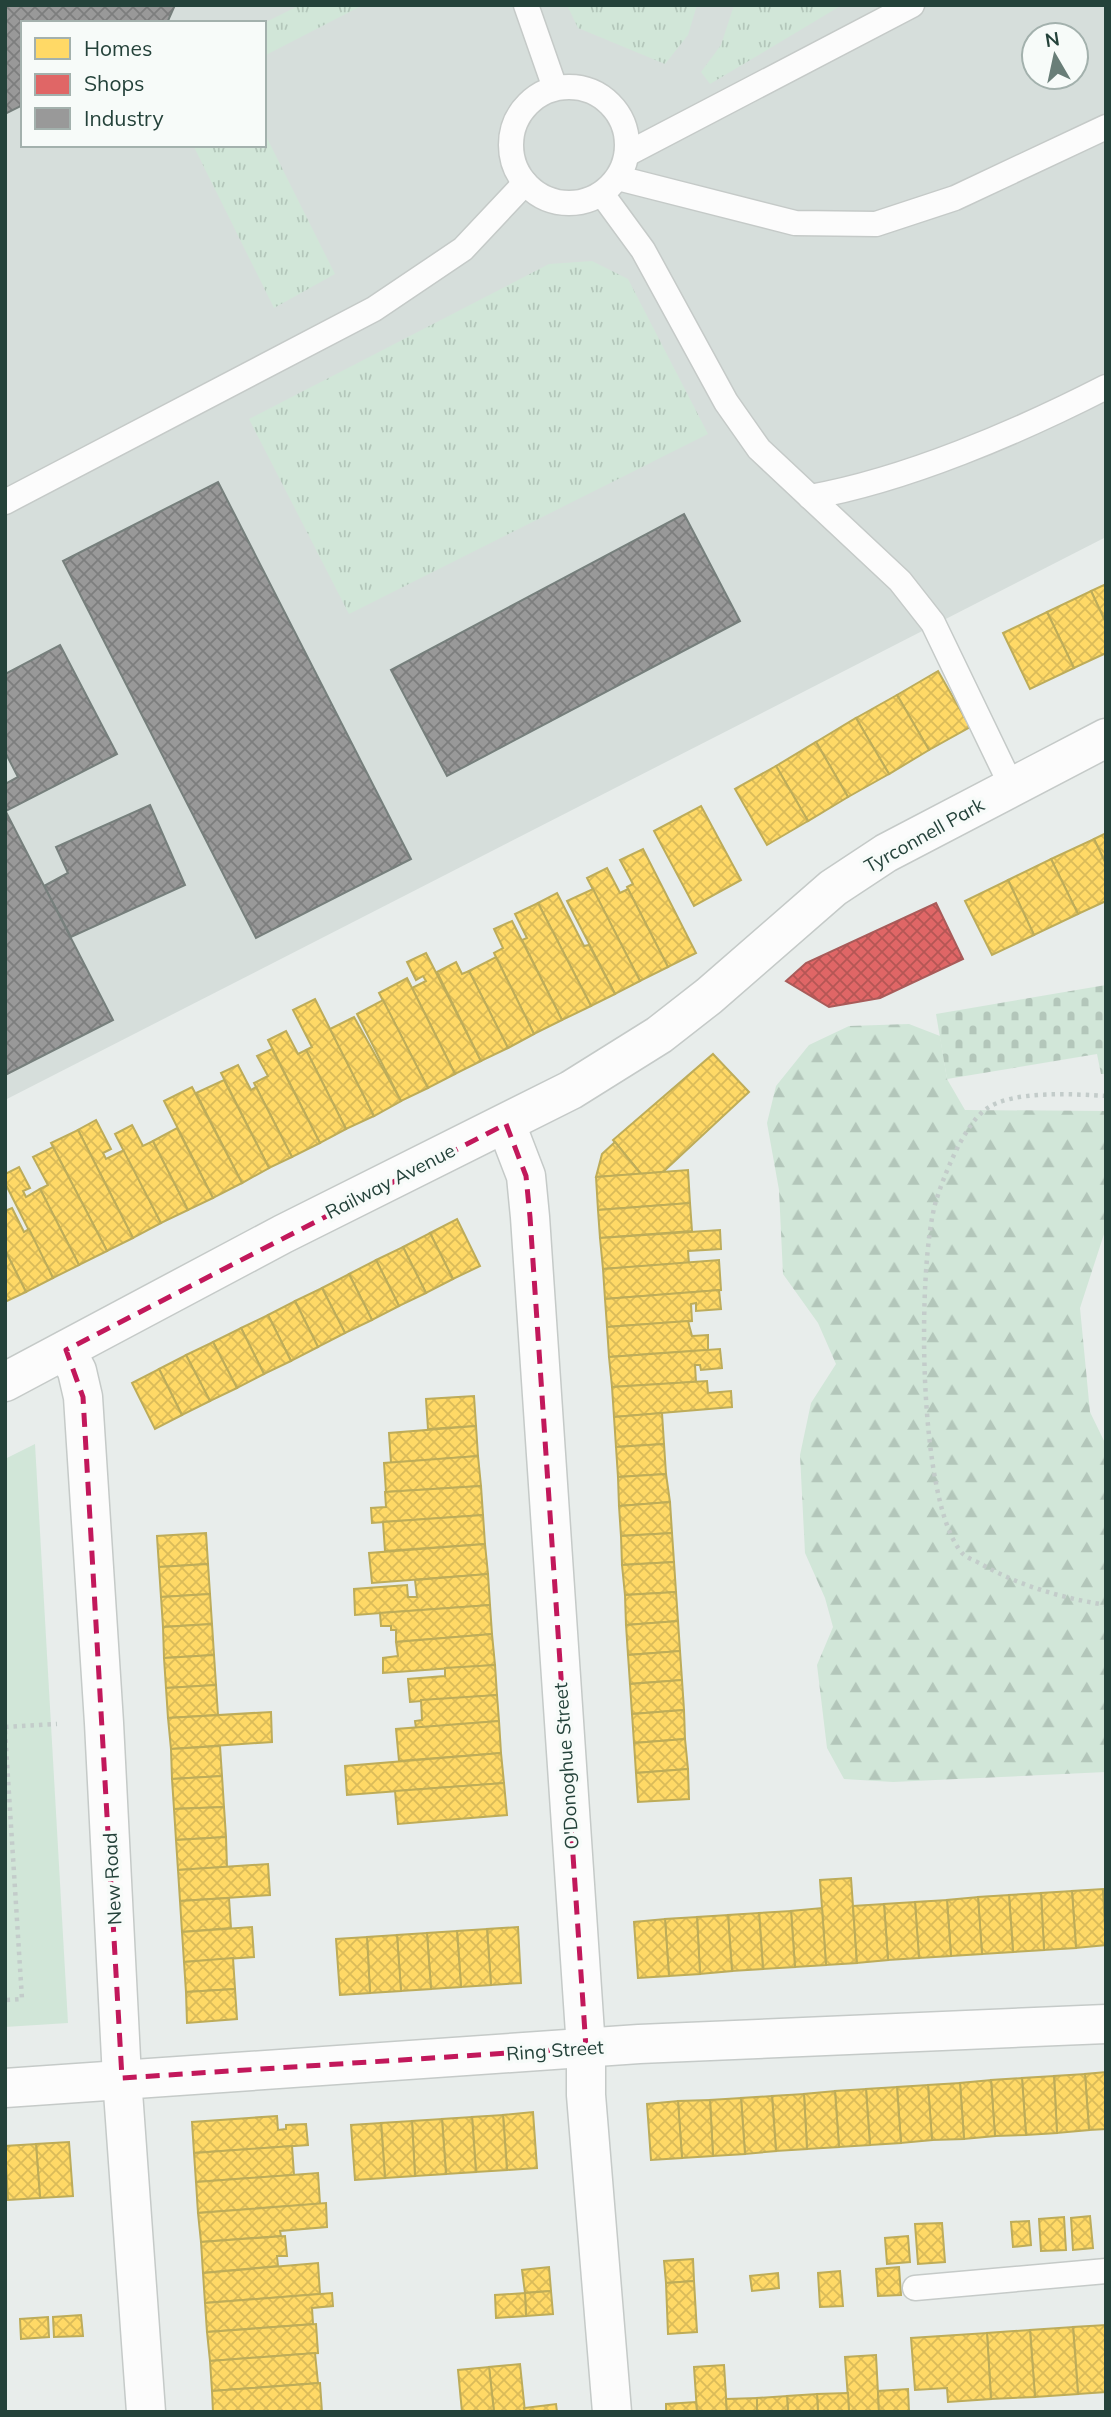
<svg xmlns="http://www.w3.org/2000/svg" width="1111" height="2417" viewBox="0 0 1111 2417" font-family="Mulish,sans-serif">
<defs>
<pattern id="grass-tufts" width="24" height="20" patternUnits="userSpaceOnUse" patternTransform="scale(1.75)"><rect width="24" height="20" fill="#d1e6d8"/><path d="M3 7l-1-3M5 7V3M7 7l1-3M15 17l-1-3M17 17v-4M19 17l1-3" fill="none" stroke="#b3c6ba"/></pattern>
<pattern id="forest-firs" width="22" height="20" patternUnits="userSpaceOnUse" patternTransform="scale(1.75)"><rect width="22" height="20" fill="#d1e6d8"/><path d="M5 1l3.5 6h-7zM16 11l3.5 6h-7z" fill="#b3c6ba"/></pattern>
<pattern id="cemetery-stones" width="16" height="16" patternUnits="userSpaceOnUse" patternTransform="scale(1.75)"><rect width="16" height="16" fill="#d1e6d8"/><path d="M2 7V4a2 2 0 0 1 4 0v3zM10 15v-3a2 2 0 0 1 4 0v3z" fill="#b3c6ba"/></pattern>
<pattern id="homes-cross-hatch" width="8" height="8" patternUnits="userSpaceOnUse" patternTransform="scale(1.75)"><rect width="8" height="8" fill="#ffd966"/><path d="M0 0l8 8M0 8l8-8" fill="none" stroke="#dabb59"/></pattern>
<pattern id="shops-cross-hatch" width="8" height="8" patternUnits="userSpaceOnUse" patternTransform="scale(1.75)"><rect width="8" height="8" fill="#e06666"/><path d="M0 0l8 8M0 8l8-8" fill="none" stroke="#b55655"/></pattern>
<pattern id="industry-cross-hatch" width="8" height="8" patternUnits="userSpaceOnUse" patternTransform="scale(1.75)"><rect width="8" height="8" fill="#999"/><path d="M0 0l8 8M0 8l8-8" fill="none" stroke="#7d7e7e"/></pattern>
</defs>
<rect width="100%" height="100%" fill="#e8edeb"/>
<path fill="#d6dedb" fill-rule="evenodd" d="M5,5H1106V537L5,1100ZM23,23H264V145H23ZM1034,35H1076V77H1034Z"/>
<g fill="url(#grass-tufts)">
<polygon points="300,5 363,5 264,56 264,23"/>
<polygon points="567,5 697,5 688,35 665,64 578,28"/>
<polygon points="734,5 842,5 710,84 701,72 721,45"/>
<polygon points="264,132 335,274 274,308 193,145 264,145"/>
<polygon points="592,261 628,279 708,434 349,614 249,419 549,264"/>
</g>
<polygon fill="url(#forest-firs)" points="909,1024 940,1036 947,1079 965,1110 1106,1111 1106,1228 1080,1308 1090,1412 1106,1445 1106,1772 893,1782 844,1779 827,1748 817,1665 833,1627 825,1598 805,1553 800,1455 811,1403 836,1364 818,1323 783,1274 779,1190 767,1123 776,1086 809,1045 849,1026"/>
<polygon fill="url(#cemetery-stones)" points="1106,985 1106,1074 1101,1074 1097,1054 947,1079 936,1014"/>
<polygon fill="#d1e6d8" points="35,1444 68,2023 5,2027 5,1459"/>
<g fill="url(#homes-cross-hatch)" stroke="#bdac59" stroke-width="2">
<polygon points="1106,584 1106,623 1091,591"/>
<polygon points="1091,591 1106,623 1106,653 1074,668 1047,612"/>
<polygon points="1047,612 1074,668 1030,689 1003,633"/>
<polygon points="938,671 970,727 929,750 897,695"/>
<polygon points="897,695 929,750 889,774 856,718"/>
<polygon points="856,718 889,774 848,797 816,742"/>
<polygon points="816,742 848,797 808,821 776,766"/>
<polygon points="776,766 808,821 767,845 735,789"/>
<polygon points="701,806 741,880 694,906 654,831"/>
<polygon points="1106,833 1106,864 1094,839"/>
<polygon points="1094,839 1106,864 1106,901 1078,914 1051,859"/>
<polygon points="643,849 696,953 668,967 627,887 633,884 620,860"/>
<polygon points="1051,859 1078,914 1034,935 1008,880"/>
<polygon points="607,868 620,893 628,889 668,967 640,981 587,878"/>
<polygon points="1008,880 1034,935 992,955 965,901"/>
<polygon points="593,889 640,981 615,994 567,901"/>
<polygon points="557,893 584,946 589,945 615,994 591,1006 538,903"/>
<polygon points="538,903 591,1006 562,1020 522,940 527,938 515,914"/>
<polygon points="512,921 562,1020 534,1034 494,953 503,948 494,929"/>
<polygon points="426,953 481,1061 455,1074 412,988 426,981 423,976 416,980 407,962"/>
<polygon points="496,957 534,1034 508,1048 469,971"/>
<polygon points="456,962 462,974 469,971 508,1048 481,1061 437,972"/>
<polygon points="407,978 455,1074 428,1088 379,993"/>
<polygon points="315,999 374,1116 346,1129 306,1050 312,1047 293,1010"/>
<polygon points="383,1000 428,1088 401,1101 357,1014"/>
<polygon points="354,1017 401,1101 374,1116 330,1029"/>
<polygon points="286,1031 298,1054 306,1050 346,1129 320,1143 268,1040"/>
<polygon points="272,1049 320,1143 292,1157 254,1083 268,1076 257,1056"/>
<polygon points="713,1054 749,1092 663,1172 641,1174 613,1140"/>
<polygon points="238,1065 251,1090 256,1087 292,1157 269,1168 221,1073"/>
<polygon points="224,1080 269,1168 242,1183 196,1093"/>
<polygon points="192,1087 242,1183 213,1198 164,1101"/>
<polygon points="96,1120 111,1149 103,1153 106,1159 124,1150 161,1223 133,1238 78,1130"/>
<polygon points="132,1125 143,1146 153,1141 188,1210 161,1223 115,1134"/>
<polygon points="177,1128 213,1198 188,1210 153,1141"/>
<polygon points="78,1130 133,1238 107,1251 51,1143"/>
<polygon points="615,1142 641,1174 596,1177 602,1154"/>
<polygon points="53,1147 107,1251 79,1265 40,1189 48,1185 33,1157"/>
<polygon points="19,1167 30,1188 23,1191 26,1197 40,1189 79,1265 53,1278 5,1183 5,1174"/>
<polygon points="688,1170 690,1203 598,1210 596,1177"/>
<polygon points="690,1203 692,1231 600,1238 598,1210"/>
<polygon points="12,1208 24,1232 29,1229 53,1278 26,1292 5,1250 5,1211"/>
<polygon points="457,1219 480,1266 453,1279 430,1233"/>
<polygon points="720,1230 721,1249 688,1251 689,1263 603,1269 600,1238"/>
<polygon points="430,1233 453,1279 426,1293 403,1247"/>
<polygon points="403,1247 426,1293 399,1306 376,1260"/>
<polygon points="5,1250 26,1292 5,1302"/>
<polygon points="376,1260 399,1306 372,1320 349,1274"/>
<polygon points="719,1260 721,1290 605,1299 603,1269"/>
<polygon points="349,1274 372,1320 345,1333 322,1288"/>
<polygon points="322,1288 345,1333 318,1347 295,1301"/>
<polygon points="719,1290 721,1309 696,1311 696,1303 691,1304 692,1321 607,1327 605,1299"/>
<polygon points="295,1301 318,1347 291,1361 268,1315"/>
<polygon points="268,1315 291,1361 264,1374 241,1328"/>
<polygon points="688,1321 692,1336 708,1335 708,1350 609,1357 607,1327"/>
<polygon points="241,1328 264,1374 237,1388 213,1342"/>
<polygon points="213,1342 237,1388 210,1401 186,1355"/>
<polygon points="720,1349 722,1368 701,1370 700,1365 695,1365 696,1382 612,1387 609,1357"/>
<polygon points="186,1355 210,1401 182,1415 159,1369"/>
<polygon points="159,1369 182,1415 155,1429 132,1383"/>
<polygon points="707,1381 708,1393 731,1391 732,1407 614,1417 612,1387"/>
<polygon points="474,1396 476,1426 428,1429 426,1399"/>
<polygon points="662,1413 664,1444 616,1447 614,1417"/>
<polygon points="476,1426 478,1456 391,1463 389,1433"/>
<polygon points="664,1444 666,1474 618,1477 616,1447"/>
<polygon points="478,1456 481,1486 386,1492 384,1463"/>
<polygon points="666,1474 670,1502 619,1506 618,1477"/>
<polygon points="481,1486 483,1515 372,1523 371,1508 386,1507 385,1492"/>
<polygon points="670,1502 672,1533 621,1536 619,1506"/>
<polygon points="483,1515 485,1544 385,1551 383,1522"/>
<polygon points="206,1533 208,1564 159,1567 157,1536"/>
<polygon points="672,1533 674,1562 622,1565 621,1536"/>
<polygon points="485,1544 488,1574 372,1583 369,1553"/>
<polygon points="674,1562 676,1592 625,1595 622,1565"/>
<polygon points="208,1564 210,1594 161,1597 159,1567"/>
<polygon points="488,1574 490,1605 355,1615 354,1589 407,1585 408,1597 417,1597 415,1580"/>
<polygon points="676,1592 678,1621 626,1625 625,1595"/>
<polygon points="210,1594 212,1624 163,1627 161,1597"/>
<polygon points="490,1605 492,1634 396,1642 396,1630 391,1630 391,1626 381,1626 380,1613"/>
<polygon points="678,1621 680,1651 628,1655 626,1625"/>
<polygon points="212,1624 214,1655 164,1658 163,1627"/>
<polygon points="492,1634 495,1665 383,1673 383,1658 398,1656 396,1642"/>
<polygon points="680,1651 682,1680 630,1684 628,1655"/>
<polygon points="214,1655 216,1685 166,1688 164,1658"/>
<polygon points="495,1665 497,1695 410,1702 408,1679 445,1676 445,1668"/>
<polygon points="682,1680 684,1710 632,1714 630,1684"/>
<polygon points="216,1685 218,1715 168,1718 166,1688"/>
<polygon points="497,1695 499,1721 416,1728 415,1721 422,1720 421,1700"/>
<polygon points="684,1710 685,1739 634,1743 632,1714"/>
<polygon points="271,1712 272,1742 171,1749 168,1718"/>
<polygon points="499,1721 501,1753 399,1761 396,1729"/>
<polygon points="685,1739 688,1769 636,1773 634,1743"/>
<polygon points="220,1746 222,1776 172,1779 171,1749"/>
<polygon points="501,1753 504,1783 347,1795 345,1766"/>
<polygon points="688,1769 689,1799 638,1802 636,1773"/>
<polygon points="222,1776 224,1807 174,1809 172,1779"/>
<polygon points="504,1783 507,1815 398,1824 395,1791"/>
<polygon points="224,1807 226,1837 176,1840 174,1809"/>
<polygon points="226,1837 227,1867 178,1870 176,1840"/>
<polygon points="268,1864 270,1895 180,1901 178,1870"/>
<polygon points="851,1878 857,1963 826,1965 820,1880"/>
<polygon points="1103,1889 1106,1945 1076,1948 1072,1891"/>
<polygon points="1072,1891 1076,1948 1044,1950 1041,1893"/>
<polygon points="1041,1893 1044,1950 1013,1952 1009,1895"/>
<polygon points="1009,1895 1013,1952 982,1954 978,1897"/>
<polygon points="978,1897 982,1954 951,1956 947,1900"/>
<polygon points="229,1898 231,1928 182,1932 180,1901"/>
<polygon points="947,1900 951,1956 919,1958 915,1902"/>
<polygon points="915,1902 919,1958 888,1960 884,1904"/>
<polygon points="884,1904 888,1960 857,1963 853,1906"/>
<polygon points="822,1908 826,1965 795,1967 791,1911"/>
<polygon points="791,1911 795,1967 763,1969 759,1913"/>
<polygon points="759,1913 763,1969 732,1971 728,1915"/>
<polygon points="728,1915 732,1971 700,1974 697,1917"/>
<polygon points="697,1917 700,1974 669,1976 665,1919"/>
<polygon points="665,1919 669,1976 638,1978 634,1922"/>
<polygon points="252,1927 254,1957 184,1962 182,1932"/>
<polygon points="518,1927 521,1983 491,1985 487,1929"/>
<polygon points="487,1929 491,1985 461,1987 457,1931"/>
<polygon points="457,1931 461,1987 431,1989 427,1933"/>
<polygon points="427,1933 431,1989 401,1991 397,1935"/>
<polygon points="397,1935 401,1991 370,1993 367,1937"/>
<polygon points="367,1937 370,1993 340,1995 336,1939"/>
<polygon points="233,1958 235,1989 186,1992 184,1962"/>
<polygon points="235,1989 237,2019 187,2023 186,1992"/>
<polygon points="1106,2072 1106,2129 1089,2130 1085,2074"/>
<polygon points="1085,2074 1089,2130 1057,2133 1054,2076"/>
<polygon points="1054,2076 1057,2133 1026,2135 1022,2078"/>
<polygon points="1022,2078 1026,2135 995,2136 991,2080"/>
<polygon points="991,2080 995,2136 964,2139 960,2083"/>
<polygon points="960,2083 964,2139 932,2140 928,2085"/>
<polygon points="928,2085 932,2140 901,2143 897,2087"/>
<polygon points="897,2087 901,2143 870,2145 866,2089"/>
<polygon points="866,2089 870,2145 839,2147 835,2091"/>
<polygon points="835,2091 839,2147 807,2149 804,2094"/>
<polygon points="804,2094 807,2149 776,2151 772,2096"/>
<polygon points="772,2096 776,2151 745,2154 741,2098"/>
<polygon points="741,2098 745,2154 713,2156 710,2100"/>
<polygon points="710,2100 713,2156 682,2158 678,2101"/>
<polygon points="678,2101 682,2158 651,2160 647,2104"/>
<polygon points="533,2112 537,2168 507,2170 503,2115"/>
<polygon points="503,2115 507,2170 476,2172 472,2117"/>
<polygon points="277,2116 278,2130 286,2129 286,2125 306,2124 308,2145 194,2153 192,2122"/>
<polygon points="472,2117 476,2172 446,2174 442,2119"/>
<polygon points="442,2119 446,2174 415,2176 412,2121"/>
<polygon points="412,2121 415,2176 385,2178 381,2123"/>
<polygon points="381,2123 385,2178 355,2180 351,2125"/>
<polygon points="69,2142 73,2196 40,2198 36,2144"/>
<polygon points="36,2144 40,2198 8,2200 5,2146"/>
<polygon points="292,2146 294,2175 196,2182 194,2153"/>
<polygon points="318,2173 320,2204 198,2213 196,2182"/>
<polygon points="326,2203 327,2227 280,2231 281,2236 201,2242 198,2213"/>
<polygon points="1090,2216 1093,2248 1073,2250 1071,2218"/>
<polygon points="1064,2217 1066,2250 1041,2251 1039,2219"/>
<polygon points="1029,2221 1031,2245 1013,2247 1011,2222"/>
<polygon points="942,2223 945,2262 918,2264 915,2224"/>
<polygon points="285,2236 287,2256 277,2256 278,2266 203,2273 201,2242"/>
<polygon points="908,2236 910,2262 887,2264 885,2238"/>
<polygon points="693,2259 694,2281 666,2283 664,2261"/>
<polygon points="318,2263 320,2294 205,2303 203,2273"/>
<polygon points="549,2267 551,2291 525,2293 522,2270"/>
<polygon points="899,2267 901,2295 878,2296 876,2269"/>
<polygon points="840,2271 843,2306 820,2307 818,2273"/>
<polygon points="778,2273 779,2288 752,2291 750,2276"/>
<polygon points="694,2281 697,2332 668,2334 666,2283"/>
<polygon points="551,2291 553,2314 526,2316 525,2293"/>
<polygon points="332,2293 333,2306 312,2308 313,2324 207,2332 205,2303"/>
<polygon points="525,2293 526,2316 496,2318 495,2295"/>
<polygon points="81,2315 83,2336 54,2337 53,2317"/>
<polygon points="48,2317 49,2337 21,2339 20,2319"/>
<polygon points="316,2324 318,2353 210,2361 207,2332"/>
<polygon points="1106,2325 1106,2392 1078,2394 1073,2327"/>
<polygon points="1073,2327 1078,2394 1035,2397 1030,2330"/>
<polygon points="1030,2330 1035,2397 991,2399 987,2333"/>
<polygon points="987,2333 991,2399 948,2402 947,2388 915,2390 911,2338"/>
<polygon points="315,2353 318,2383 212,2391 210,2361"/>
<polygon points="876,2355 879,2412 849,2412 845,2357"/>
<polygon points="520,2364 525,2412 494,2412 489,2367"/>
<polygon points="724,2365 727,2412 697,2412 694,2367"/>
<polygon points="489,2367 494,2412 462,2412 458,2370"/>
<polygon points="320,2383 322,2412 213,2412 212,2391"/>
<polygon points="908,2389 909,2412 879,2412 878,2391"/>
<polygon points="848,2393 849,2412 818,2412 817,2394"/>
<polygon points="817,2394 818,2412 788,2412 787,2396"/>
<polygon points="787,2396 788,2412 757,2412 757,2398"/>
<polygon points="757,2398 757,2412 727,2412 726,2399"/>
<polygon points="696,2402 697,2412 666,2412 666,2404"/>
<polygon points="556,2404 557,2412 525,2412 524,2408"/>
</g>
<polygon fill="url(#shops-cross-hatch)" stroke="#a85b59" stroke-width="2" points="936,903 963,959 880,998 829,1007 786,981 806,963"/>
<g fill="url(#industry-cross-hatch)" stroke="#767f7c" stroke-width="2">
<polygon points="5,5 175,5 167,23 23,23 23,105 5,114"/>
<polygon points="218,482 411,859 256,938 63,561"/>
<polygon points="684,514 740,621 447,776 391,670"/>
<polygon points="60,645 117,754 6,811 5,784 18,777 5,752 5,674"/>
<polygon points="150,805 185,885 71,937 44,886 68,873 56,847"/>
<polygon points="5,810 113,1020 5,1075"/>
</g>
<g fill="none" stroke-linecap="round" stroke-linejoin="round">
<g stroke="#c5cac8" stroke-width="27">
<g id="service">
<polyline points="526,5 555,88"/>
<circle cx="569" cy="145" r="58"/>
<polyline points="627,154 912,5"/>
<polyline points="618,178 795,223 876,224 955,198 1106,127"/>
<polyline points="602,194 643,250 726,402 759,449 900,581 933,623 1012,787"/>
<path d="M810,497C906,480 1018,432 1106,387"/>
<polyline points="5,502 374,309 463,249 525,183"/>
<polyline points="915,2288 1106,2271"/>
</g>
</g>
<g stroke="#c5cac8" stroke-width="41">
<g id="minor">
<polyline points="506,1124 526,1176 530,1217 586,2048 586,2095 612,2412"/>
<polyline points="66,1350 77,1371 83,1397 104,1723 122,2078 146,2412"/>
<polyline points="5,1382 283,1234 571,1090 659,1035 709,996 833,888 886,853 1106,738"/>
<polyline points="5,2088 639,2044 1106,2024"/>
</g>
</g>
<g stroke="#c3ccca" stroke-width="4.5" stroke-dasharray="3.5 5" stroke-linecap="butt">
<path d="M1106,1096C1074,1094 1012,1090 986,1109C964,1125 944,1175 936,1201C917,1264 917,1505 963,1554C967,1558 976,1561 981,1564C1020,1586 1062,1598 1106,1605"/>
<polyline points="5,1727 57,1724"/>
<polyline points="5,1731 22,1999 5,2000"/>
</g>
<use href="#service" stroke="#fcfcfc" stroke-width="24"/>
<use href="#minor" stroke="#fcfcfc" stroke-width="38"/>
</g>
<path fill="none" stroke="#c2185b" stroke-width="5" stroke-dasharray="14 9" stroke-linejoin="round" d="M506,1124L526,1176L530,1217L586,2048L122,2078L83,1397L66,1350Z"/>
<g text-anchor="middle" stroke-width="7" stroke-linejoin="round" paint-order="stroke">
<g font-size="19" fill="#24423a" stroke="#f7fbf9">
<text transform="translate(924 835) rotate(-29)" y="7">Tyrconnell Park</text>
<text transform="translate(390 1181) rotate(-27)" y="7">Railway Avenue</text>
<text transform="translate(566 1766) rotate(-94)" y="7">O'Donoghue Street</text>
<text transform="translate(112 1879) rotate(-93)" y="7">New Road</text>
<text transform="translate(555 2050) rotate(-4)" y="7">Ring Street</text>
</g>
</g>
<rect width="1111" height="2417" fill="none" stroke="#24423a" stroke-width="14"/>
<rect x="21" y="21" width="245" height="126" fill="#f7fbf9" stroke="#a3b1ad" stroke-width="2"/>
<rect x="35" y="38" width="35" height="21" fill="#ffd966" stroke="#a3b1ad" stroke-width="2"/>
<text x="84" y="56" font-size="21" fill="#24423a">Homes</text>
<rect x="35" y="74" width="35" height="21" fill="#e06666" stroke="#a3b1ad" stroke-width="2"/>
<text x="84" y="91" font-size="21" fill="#24423a">Shops</text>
<rect x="35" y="108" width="35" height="21" fill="#999999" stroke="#a3b1ad" stroke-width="2"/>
<text x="84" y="126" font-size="21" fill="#24423a">Industry</text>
<g transform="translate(1055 56) rotate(351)"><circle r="33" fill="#f7fbf9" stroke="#a3b1ad" stroke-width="2"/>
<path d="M0-5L12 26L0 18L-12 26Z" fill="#697e78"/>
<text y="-10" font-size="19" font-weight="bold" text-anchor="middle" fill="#24423a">N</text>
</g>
</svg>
